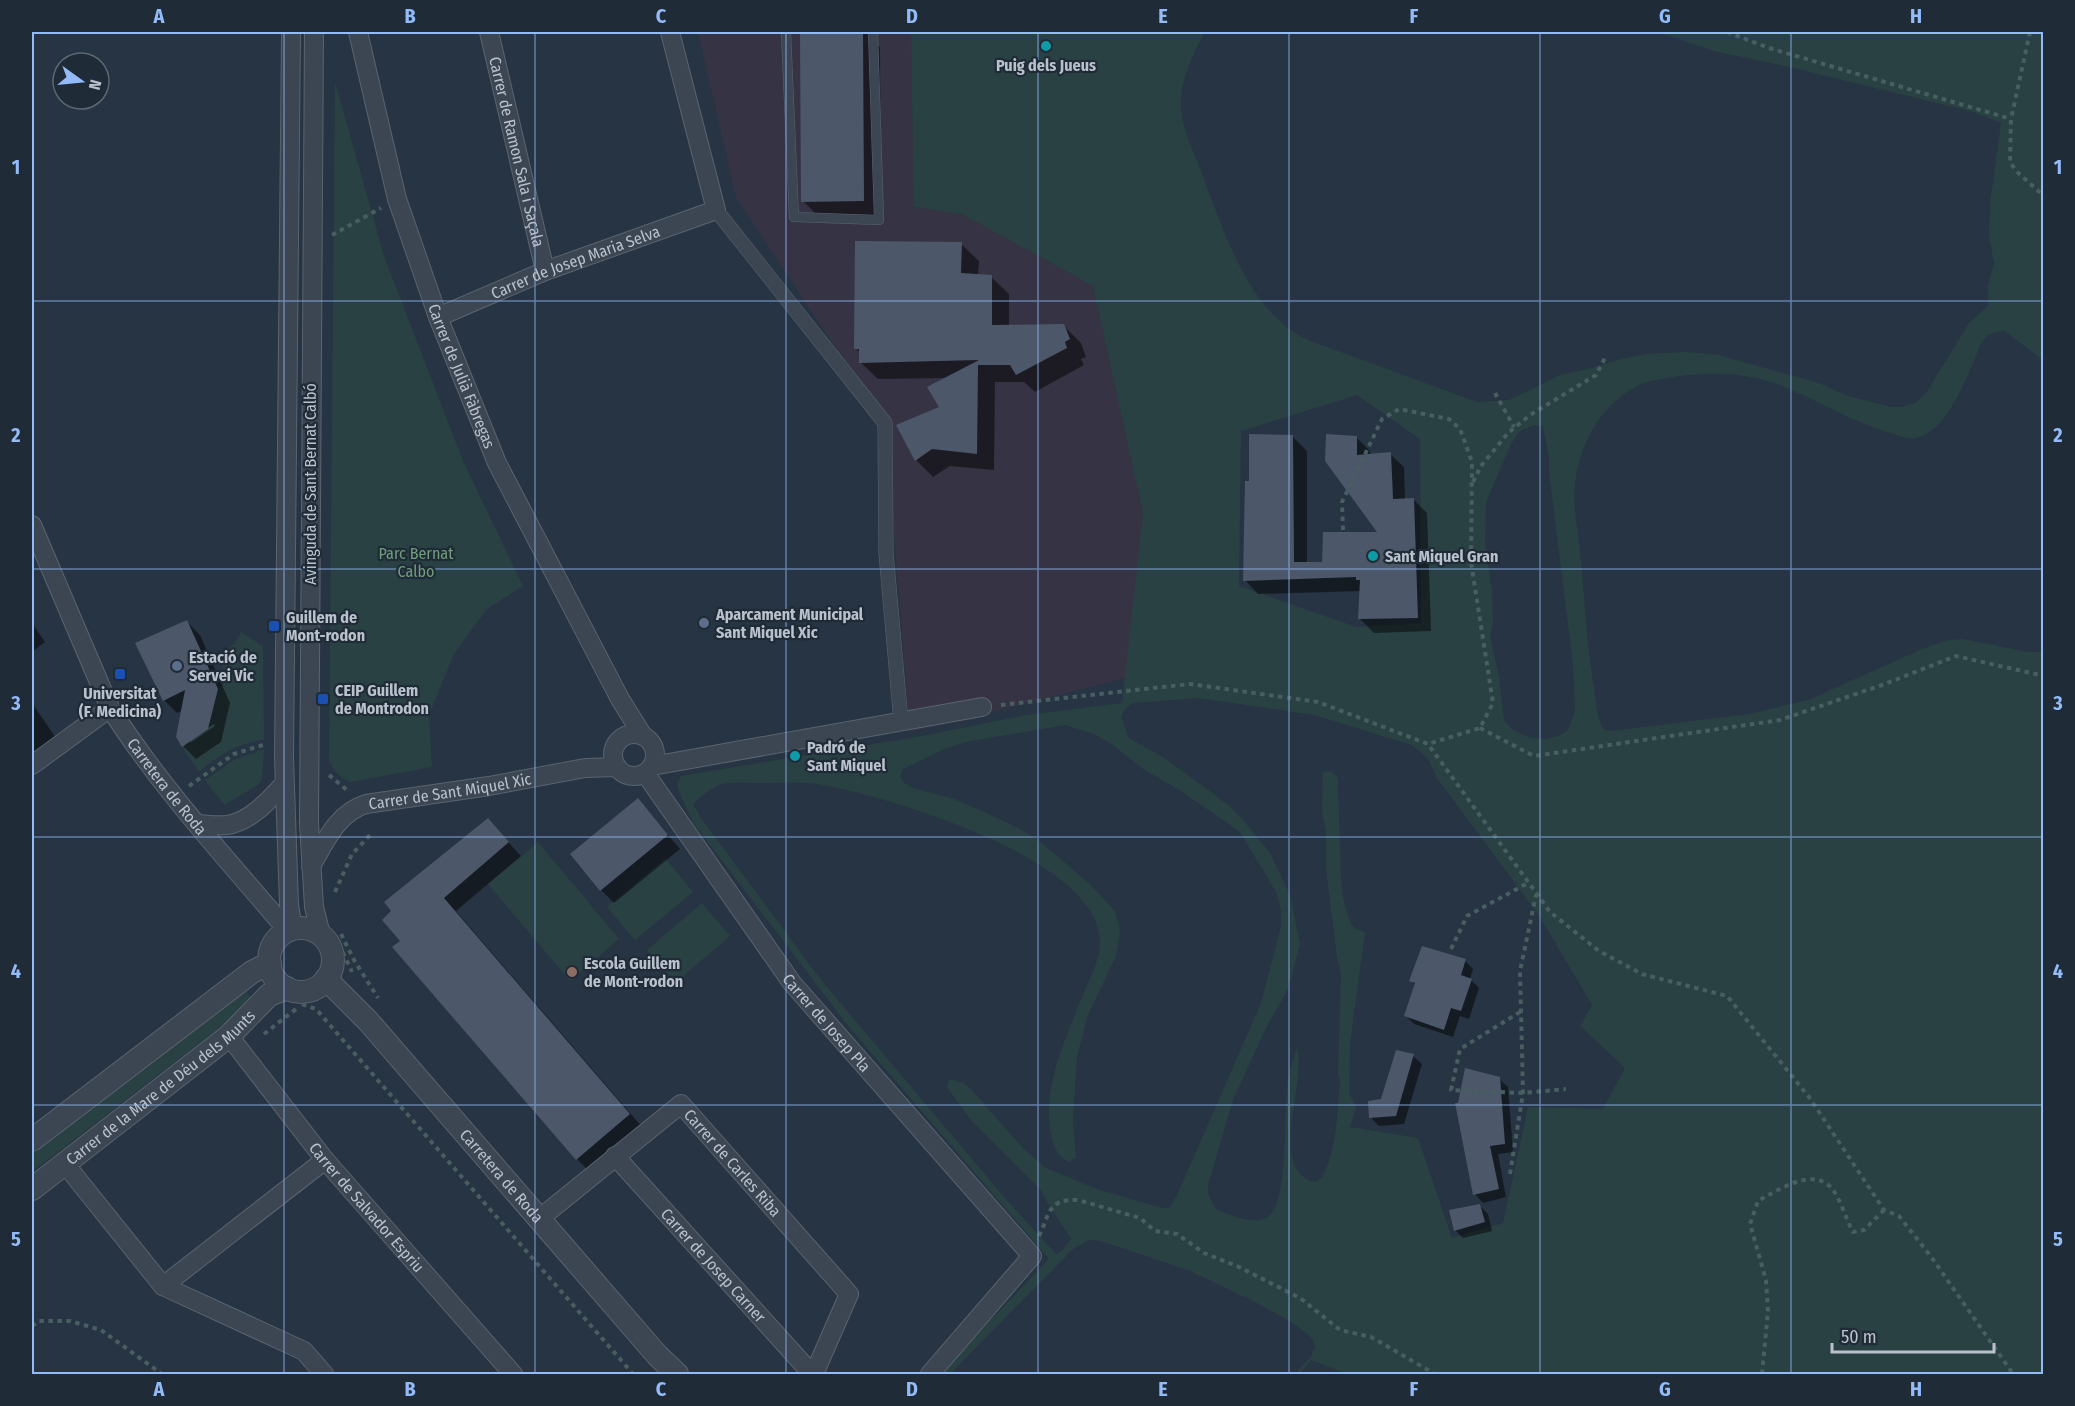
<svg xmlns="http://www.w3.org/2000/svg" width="2075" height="1406" viewBox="0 0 2075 1406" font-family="'Fira Sans Condensed',sans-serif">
<rect width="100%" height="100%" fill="#273443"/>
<polygon fill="#363444" points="698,32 911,32 914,207 962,214 1093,286 1143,513 1126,678 910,732 885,423 736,197"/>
<g fill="#2a4144" fill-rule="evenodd">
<path d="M911,32H1205C1193,54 1179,82 1181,109C1183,133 1196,156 1204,179C1226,236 1248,311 1308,340L1477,402L1509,400L1560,375L1589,369L1617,360L1646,354L1687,352L1718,355L1819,383L1848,396L1892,407H1900L1915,403L1926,393L1969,323L1988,306V286L1994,263L1989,234L1990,204L2001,123L1974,112L1785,66L1714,51L1657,32H2043V360L2003,330C1998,332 1990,333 1986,337C1980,342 1977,354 1974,361C1963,386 1945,432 1916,438C1909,440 1901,436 1894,434C1853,423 1817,399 1777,384C1735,369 1686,372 1643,383C1603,400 1579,443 1575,485C1573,505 1577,524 1579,544C1582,570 1584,596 1586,622C1588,647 1591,671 1595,695C1597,707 1597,719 1604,730L1612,731L1749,714L1808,700L1922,649L1948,640L1963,639L2028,652H2043V1374H1348L1311,1360L1299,1374H1295L1311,1356L1315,1347L1312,1338L1293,1323L1255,1302L1190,1271L1101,1241L1089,1240L1073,1249L950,1374H939L1049,1259L849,1027L694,824L678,790L677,783L681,776L922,736L1027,715L1122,703L1143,513L1093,286L962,214L914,207ZM1357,395L1420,439L1421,623L1356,627L1239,586L1241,431ZM1534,425L1543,427L1549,457V472L1573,664L1575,711L1568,730L1559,736L1545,739L1528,737L1513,730L1504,720L1499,677L1490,636L1493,622L1492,591L1485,544L1486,502L1511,444L1519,432ZM1199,698L1314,715L1412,745L1428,759L1437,778L1540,917L1592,1005L1580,1026L1625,1068L1603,1109L1528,1107L1503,1223L1452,1238L1418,1138L1350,1127L1356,1107L1349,1093L1350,1044L1365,932L1356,929L1351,924L1344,903L1341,879L1338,783L1337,776L1331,771L1323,772L1322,811L1326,834V869L1337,958L1341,973L1338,1073L1340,1081C1338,1106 1336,1167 1317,1182C1266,1176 1307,1079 1297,1048C1293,1061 1288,1074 1287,1088C1284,1115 1288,1195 1271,1214C1259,1228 1228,1215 1215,1208L1208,1194V1185L1233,1100L1266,1028L1288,989L1300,944L1290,895L1270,853L1244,821L1231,807L1166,759L1129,738L1121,717L1124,710L1132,703ZM1065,725L1094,734L1113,745L1143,769L1181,791L1240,832L1276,892L1281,910V927L1261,1003L1177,1195L1169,1208H1162L1094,1188L1044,1167L1022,1147L971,1089L964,1083L949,1079L947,1087L970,1119L1041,1190L1048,1204L1071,1239L1062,1251L1056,1254L1004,1197L821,980L701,818L693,804C701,797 709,789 719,785C731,781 746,783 759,783C780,783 802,781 823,785C889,797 1101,859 1100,943C1100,959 1091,976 1085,990C1068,1033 1039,1092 1052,1138C1055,1149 1058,1157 1069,1162L1076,1158L1073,1120L1077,1056L1088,1015L1116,956L1120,932L1119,925L1114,910L1090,884L1038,840L1018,828L982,811L954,799L913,788L904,783L900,776L903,769L909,766L944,749L966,742Z"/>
<path d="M335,82L384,256L463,461L523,586L487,609L454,654L429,715L432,767L351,782C340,778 333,771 329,760Z"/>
<path d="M241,632L263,646L264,740C237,743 219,755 199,772L182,747L208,729L218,689L228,680L217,654C230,649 235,645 241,632Z"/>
<polygon points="264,749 262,779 258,785 224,805 205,780 234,760"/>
<polygon points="538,842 619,939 570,981 488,884"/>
<polygon points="665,858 693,892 635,940 607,907"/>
<polygon points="702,903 730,936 675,983 647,950"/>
<polygon points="245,990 254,1001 32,1172 32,1155"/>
</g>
<g fill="#0007" fill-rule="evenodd">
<polygon points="801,32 876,32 876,44 880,47 881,218 820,218 803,201"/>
<polygon points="961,244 979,261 978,276 991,277 1009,294 1009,326 1063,325 1081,343 1086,357 1081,359 1084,365 1035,392 1024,382 995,382 994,470 950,466 933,477 916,460 941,408 948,378 878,379 860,362 860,353 856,348"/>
<polygon points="1293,437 1307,451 1307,563 1324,563 1380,534 1327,460 1356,437 1370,451 1370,455 1390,454 1404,467 1405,500 1413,499 1427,513 1431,631 1374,633 1360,619 1361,591 1258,594 1245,580 1251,483"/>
<path d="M187,622L200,635L230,703L221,742L196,759L183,746V710L177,713L164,700ZM214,724L215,726L190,743V739Z"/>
<polygon points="32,623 45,642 32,652"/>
<polygon points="32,703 60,744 32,764"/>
<polygon points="638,800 680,849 614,903 601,890"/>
<polygon points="500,833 521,856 456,911 642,1127 590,1172 577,1159 402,941"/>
<polygon points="1465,961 1473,969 1470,979 1479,988 1469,1019 1460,1016 1453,1037 1414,1024 1406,1016 1416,985 1411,981"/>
<polygon points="1413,1056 1422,1064 1404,1124 1379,1126 1371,1118"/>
<polygon points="1499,1079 1508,1087 1513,1152 1498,1154 1506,1197 1483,1203 1475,1194"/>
<polygon points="1480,1206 1488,1214 1492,1231 1463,1238 1455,1230"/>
</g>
<g fill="#4c5869">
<polygon points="800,32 863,32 864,201 801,202"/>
<polygon points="855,241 962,242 961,273 992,275 992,325 1064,324 1070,339 1065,342 1067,348 1016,375 1010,365 978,365 977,454 932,449 915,461 896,425 939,407 927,387 979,360 859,363 859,349 854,349"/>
<polygon points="1249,434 1293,435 1294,562 1322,562 1323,532 1377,532 1325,461 1326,434 1357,436 1357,455 1391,452 1393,499 1414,498 1418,618 1358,619 1360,580 1356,580 1356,577 1243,581 1245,481 1249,481"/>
<polygon points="187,620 218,689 208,729 182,747 176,737 185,690 163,701 135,643"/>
<polygon points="638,798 668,835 600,891 570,854"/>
<polygon points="488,818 509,842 444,898 630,1114 576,1160 392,947 400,941 382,920 391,911 384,902"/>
<polygon points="1422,946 1466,959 1461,975 1472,979 1461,1011 1451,1008 1444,1030 1404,1016 1415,983 1409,981"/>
<polygon points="1396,1050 1414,1054 1396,1116 1369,1118 1368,1101 1381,1099"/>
<polygon points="1465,1068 1500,1077 1505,1144 1490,1146 1499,1189 1473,1195 1455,1103 1458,1103"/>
<polygon points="1480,1204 1485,1222 1454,1231 1449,1210"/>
</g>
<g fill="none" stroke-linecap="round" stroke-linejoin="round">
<g stroke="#5a6470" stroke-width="10">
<polyline id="service" points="786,32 794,217 879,220 873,32"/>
</g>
<g stroke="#5a6470" stroke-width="15">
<polyline id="pedestrian" points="716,210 885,423 886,553 901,722"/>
</g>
<g stroke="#5a6470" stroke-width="20">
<g id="minor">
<polyline points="291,32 284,757 289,905 293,929"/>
<polyline points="314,32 309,823 314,907 321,935"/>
<path id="s1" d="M358,32L397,199L438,317L497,463L620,699L643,736"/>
<path id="s2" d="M489,32L545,271"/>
<path id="s3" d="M438,317L545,271L716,210L670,32"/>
<path id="s4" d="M32,525L110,708C161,788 227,859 288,931"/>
<circle cx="634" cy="755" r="21"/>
<polyline points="32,765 110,708"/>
<polyline points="652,766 982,707"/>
<path id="s5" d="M645,773L792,983L1032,1256L930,1374"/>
<path d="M198,824C208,825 218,826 227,825C250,822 269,800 284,784"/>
<path id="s6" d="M311,866C325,842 337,813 366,804L489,786L585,768L617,767"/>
<path id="s7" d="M229,1036L325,1160L513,1374"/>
<path id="s8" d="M615,1156L812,1374"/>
<polyline points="65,1164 163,1286 304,1351 324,1374"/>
<path id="s9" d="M539,1219L681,1104L849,1294L814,1374"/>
<polyline points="163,1286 325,1160"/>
</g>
</g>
<g stroke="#5a6470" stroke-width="24">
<g id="tertiary">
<circle cx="301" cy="960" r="32"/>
<path id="s10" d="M326,979L368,1021L657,1355L677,1374"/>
<polyline points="32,1140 252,972 270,963"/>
<path id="s11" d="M32,1189L229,1036L269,995L287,988"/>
</g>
</g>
<g stroke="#485e60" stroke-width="4" stroke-dasharray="4.5 4.5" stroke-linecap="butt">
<polyline points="1727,32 1769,48 2011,119"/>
<polyline points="2030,32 2011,119 2010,162 2016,171 2044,196"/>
<polyline points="332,235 381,208"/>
<polyline points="1495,393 1514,427"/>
<polyline points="1473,482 1481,466 1508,433 1530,415 1596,375 1606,356"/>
<polyline points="1343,530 1342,502 1382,419 1399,409 1449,419 1460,429 1472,462 1471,562 1493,703 1480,728 1428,744"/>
<polyline points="1001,705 1190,684 1318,702 1428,744 1550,912 1599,951 1642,974 1727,996 1809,1097 1884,1210 1899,1216 1932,1258 2013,1374"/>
<polyline points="1480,728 1534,756 1780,720 1882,685 1956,656 2044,676"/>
<polyline points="329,775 348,791"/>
<polyline points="189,786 234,754 266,744"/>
<polyline points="335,892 352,854 370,835"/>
<polyline points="341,934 354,960 378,998"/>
<polyline points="339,944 352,972"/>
<polyline points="1451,949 1467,916 1528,883"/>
<polyline points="302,1004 316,1009 633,1374"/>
<polyline points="1520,1012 1460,1049 1451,1090 1523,1093 1566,1089"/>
<polyline points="264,1034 296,1009"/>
<polyline points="1510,1174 1523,1093 1520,971 1536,895"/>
<path d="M1039,1236C1050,1214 1047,1199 1078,1200L1140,1218L1155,1231L1177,1234L1204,1253L1239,1267L1300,1298L1340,1330L1371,1337L1435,1374"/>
<polyline points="32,1326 39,1321 70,1321 101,1330 162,1374"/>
<path d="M1762,1374L1768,1311L1766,1280L1750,1224L1758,1201C1778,1190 1815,1165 1833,1190C1842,1203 1846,1219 1853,1232L1864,1230L1884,1210"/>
</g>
<use href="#service" stroke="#3c4653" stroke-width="9"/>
<use href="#pedestrian" stroke="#3c4653" stroke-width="14"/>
<use href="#minor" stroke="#3c4653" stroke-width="18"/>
<use href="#tertiary" stroke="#3c4653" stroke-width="22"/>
</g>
<path fill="none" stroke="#93bbf7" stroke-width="1.5" stroke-opacity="0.55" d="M284,32V1374M535,32V1374M786,32V1374M1038,32V1374M1289,32V1374M1540,32V1374M1791,32V1374M32,301H2044M32,569H2044M32,837H2044M32,1105H2044"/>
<g fill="#0f9aa8" stroke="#202b38" stroke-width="2">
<circle cx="1046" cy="46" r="6"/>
<circle cx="1373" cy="556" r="6"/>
<circle cx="795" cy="756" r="6"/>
</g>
<g fill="#5c6f8a" stroke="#202b38" stroke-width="2">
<circle cx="704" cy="623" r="6"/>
<circle cx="177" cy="666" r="6"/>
</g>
<g fill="#1a4fb4" stroke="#202b38" stroke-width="2">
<rect x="268" y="620" width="12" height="12" rx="3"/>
<rect x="114" y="668" width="12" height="12" rx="3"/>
<rect x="317" y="693" width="12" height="12" rx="3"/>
</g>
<circle fill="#8d6e63" stroke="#202b38" stroke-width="2" cx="572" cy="972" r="6"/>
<g text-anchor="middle" stroke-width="4.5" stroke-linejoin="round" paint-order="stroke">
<g font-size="16" font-weight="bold" fill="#b9c1cc" stroke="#202b38" text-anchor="start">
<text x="1046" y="71" text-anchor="middle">Puig dels Jueus</text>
<text x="1385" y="562">Sant Miquel Gran</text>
<text x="716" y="620">Aparcament Municipal<tspan x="716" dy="18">Sant Miquel Xic</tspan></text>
<text x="286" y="623">Guillem de<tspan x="286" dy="18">Mont-rodon</tspan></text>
<text x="189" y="663">Estació de<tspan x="189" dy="18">Servei Vic</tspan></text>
<text x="335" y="696">CEIP Guillem<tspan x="335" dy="18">de Montrodon</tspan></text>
<text x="120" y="699" text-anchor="middle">Universitat<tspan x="120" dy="18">(F. Medicina)</tspan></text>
<text x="807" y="753">Padró de<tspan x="807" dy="18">Sant Miquel</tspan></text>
<text x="584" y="969">Escola Guillem<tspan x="584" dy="18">de Mont-rodon</tspan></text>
</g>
<g font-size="16" fill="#b9c1cc" stroke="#202b38">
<text dy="6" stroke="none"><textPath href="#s2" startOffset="123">Carrer de Ramon Sala i Saçala</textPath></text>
<text dy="6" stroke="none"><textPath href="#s3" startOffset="148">Carrer de Josep Maria Selva</textPath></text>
<text dy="6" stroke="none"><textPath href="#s1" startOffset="360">Carrer de Julià Fàbregas</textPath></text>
<text transform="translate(310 484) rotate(-90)" y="6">Avinguda de Sant Bernat Calbó</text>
<text dy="6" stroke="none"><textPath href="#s4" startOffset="296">Carretera de Roda</textPath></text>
<text dy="6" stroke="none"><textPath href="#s6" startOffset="170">Carrer de Sant Miquel Xic</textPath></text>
<text dy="6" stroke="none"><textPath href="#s5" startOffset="309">Carrer de Josep Pla</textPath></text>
<text dy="6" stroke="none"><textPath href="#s11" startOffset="164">Carrer de la Mare de Déu dels Munts</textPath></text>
<text dy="6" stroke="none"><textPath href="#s9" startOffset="261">Carrer de Carles Riba</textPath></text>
<text dy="6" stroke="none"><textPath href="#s10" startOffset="264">Carretera de Roda</textPath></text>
<text dy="6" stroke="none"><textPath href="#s7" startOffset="220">Carrer de Salvador Espriu</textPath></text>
<text dy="6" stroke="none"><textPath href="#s8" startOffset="147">Carrer de Josep Carner</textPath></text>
</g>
<g font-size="16" fill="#719d7a" stroke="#202b38">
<text x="416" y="559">Parc Bernat<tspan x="416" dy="18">Calbo</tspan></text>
</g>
</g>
<rect width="2075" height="1406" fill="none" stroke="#202b38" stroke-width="66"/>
<g transform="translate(81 81) rotate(105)"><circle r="28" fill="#202b38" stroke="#5d6773" stroke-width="1.5"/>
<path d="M0-4.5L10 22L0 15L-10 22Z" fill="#93bbf7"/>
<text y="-9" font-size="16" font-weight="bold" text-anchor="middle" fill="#b9c1cc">N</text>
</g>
<path d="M1832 1343v9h162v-9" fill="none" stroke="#b9c1cc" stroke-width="3"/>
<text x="1841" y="1343" font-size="18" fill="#b9c1cc" stroke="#202b38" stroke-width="4.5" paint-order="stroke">50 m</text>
<rect x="33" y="33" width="2009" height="1340" fill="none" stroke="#93bbf7" stroke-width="2"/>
<g font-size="20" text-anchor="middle" font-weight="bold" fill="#93bbf7">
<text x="159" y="23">A</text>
<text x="410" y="23">B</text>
<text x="661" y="23">C</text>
<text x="912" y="23">D</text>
<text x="1163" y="23">E</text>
<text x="1414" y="23">F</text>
<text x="1665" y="23">G</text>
<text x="1916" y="23">H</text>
<text x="16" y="174">1</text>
<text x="2058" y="174">1</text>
<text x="16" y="442">2</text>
<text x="2058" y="442">2</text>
<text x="16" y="710">3</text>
<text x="2058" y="710">3</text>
<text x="16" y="978">4</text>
<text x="2058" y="978">4</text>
<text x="16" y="1246">5</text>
<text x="2058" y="1246">5</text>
<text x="159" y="1396">A</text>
<text x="410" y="1396">B</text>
<text x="661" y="1396">C</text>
<text x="912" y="1396">D</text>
<text x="1163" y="1396">E</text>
<text x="1414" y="1396">F</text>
<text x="1665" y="1396">G</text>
<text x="1916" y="1396">H</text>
</g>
</svg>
